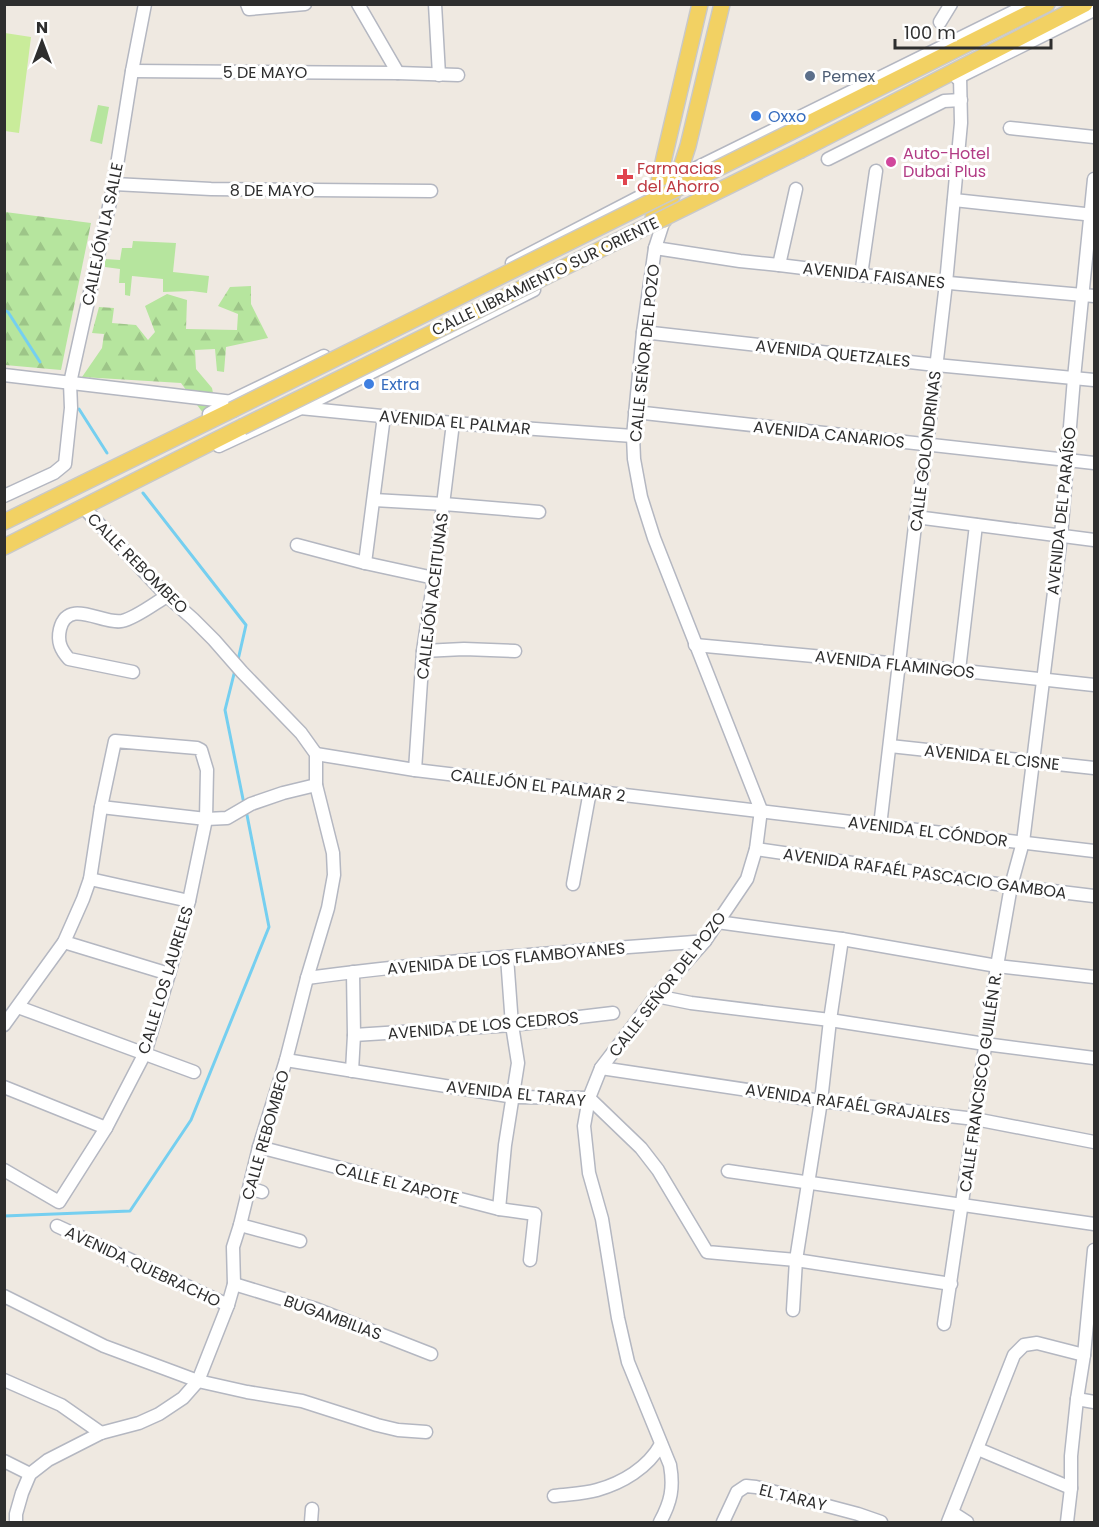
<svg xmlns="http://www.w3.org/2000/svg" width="1099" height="1527" viewBox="0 0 1099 1527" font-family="Poppins,sans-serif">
<defs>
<pattern id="forest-firs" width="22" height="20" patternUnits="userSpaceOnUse" patternTransform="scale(1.5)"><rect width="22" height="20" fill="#b6e59e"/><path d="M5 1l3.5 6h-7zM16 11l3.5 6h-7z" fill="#9dc588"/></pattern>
</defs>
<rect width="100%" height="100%" fill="#efe9e1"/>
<g fill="url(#forest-firs)">
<polygon points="5,212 91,223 61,370 5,365"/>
<polygon points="251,286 251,304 268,338 226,347 224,372 217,371 215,349 195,350 196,369 212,388 216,408 203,413 181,383 82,377 102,348 104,334 92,333 99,307 114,308 112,323 136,325 148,340 155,332 145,306 167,294 187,300 186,329 237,330 238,314 218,306 230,287"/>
</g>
<g fill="#b6e59e">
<polygon points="98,105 109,107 102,144 90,141"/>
<polygon points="133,241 176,243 173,272 209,276 207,293 192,291 163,292 163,279 132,276 130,296 125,295 125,283 119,283 120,269 105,267 105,259 120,260 122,248 132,248"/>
</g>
<polygon fill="#c9ec9a" points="5,33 31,37 19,133 5,131"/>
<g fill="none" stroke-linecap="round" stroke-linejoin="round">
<g stroke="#75cff0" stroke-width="3">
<polyline points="4,310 8,312 40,362"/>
<polyline points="79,409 107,453"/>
<polyline points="143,493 246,625 238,660"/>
<polyline points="235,670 225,710 244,804"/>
<polyline points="4,1216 130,1211 191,1120 269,927 246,810"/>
</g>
<g stroke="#b4b7c1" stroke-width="15">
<g id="minor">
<polyline points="247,4 249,9 305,4"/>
<polyline points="358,4 398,73"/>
<polyline points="435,4 439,75"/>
<polyline points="940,22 951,4"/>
<polyline points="132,71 398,73 458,75"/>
<polyline points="957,78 1094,10"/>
<polyline points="1010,128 1094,137"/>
<polyline points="828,159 944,101 961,100"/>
<polyline points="114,184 211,189 431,191"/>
<polyline points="954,200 1094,215"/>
<polyline points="655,248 740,261 779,265 861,275 1094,296"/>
<polyline points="512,263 678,177 1029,4"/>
<polyline points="779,265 796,189"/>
<polyline points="861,275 876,171"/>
<polyline points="643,332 936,365 1094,380"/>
<polyline points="4,375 233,402"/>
<polyline points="300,408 453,423 633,436"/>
<polyline points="635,412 1094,463"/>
<polyline points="209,414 231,401 324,356"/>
<polyline points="219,446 301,408 534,290"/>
<polyline points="4,496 54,473 65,464 71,408 70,383 114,184 132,71 145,4"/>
<polyline points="374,500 444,504 539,512"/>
<polyline points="916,517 1094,540"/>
<polyline points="297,545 365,563 434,578"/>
<polyline points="365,563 384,416"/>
<polyline points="695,645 900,664 1094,685"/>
<polyline points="423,651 464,649 515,651"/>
<polyline points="959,670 976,525"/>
<path d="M133,672L69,659C61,650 57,642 60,629C68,597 103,625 122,621C136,618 155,603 167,596"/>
<polyline points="890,746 1094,768"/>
<polyline points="316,754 415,770 1094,851"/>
<polyline points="415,770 423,651 434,578 453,423"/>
<polyline points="101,807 206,819 227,818 251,804 283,793 316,785"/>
<polyline points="880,826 916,517 927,445 946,283 961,123 960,76"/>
<polyline points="756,849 1011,886 1094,896"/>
<polyline points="90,879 189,901"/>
<polyline points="573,884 590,791"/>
<polyline points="717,922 842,939 997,966 1094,977"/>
<polyline points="64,942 169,974"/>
<path d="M307,978C439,960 572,952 705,941"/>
<polyline points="656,996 691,1003 830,1020 985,1044 1094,1058"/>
<polyline points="18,1007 194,1072"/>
<polyline points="4,1025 64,942 83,899 90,879 101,807 115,741 197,748 201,750 207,770 206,819 189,901 169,974 145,1053 106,1128 59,1202 4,1170"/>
<polyline points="354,1035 512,1025 613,1013"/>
<polyline points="286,1060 513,1097 589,1098 641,1148 658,1170 707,1252 796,1260 951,1284"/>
<polyline points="601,1068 821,1101 975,1119 1094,1142"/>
<polyline points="352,1071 354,1035 353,972"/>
<polyline points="4,1087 106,1128"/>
<polyline points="259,1147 499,1209 535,1214 530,1260"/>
<polyline points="728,1171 1094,1224"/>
<polyline points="250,1188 262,1192"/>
<polyline points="499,1209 505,1145 518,1063 512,1025 507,957"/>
<polyline points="240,1225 300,1241"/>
<polyline points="57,1226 228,1305"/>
<polyline points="234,1284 316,1309 431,1354"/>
<polyline points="4,1296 104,1346 198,1381 247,1392 302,1401 377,1425 398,1430 426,1432"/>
<polyline points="793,1310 796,1260 821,1101 830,1020 842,939"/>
<polyline points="944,1324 997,966 1011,886 1023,842 1061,536 1074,378 1094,179"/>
<polyline points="4,1380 61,1405 101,1433"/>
<polyline points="1077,1399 1094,1402"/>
<polyline points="978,1449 1071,1488"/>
<polyline points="4,1461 30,1474"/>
<path d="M554,1496C568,1494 583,1494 597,1490C622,1483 648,1468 661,1444"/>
<polyline points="953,1513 967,1522"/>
<polyline points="16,1522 16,1514 22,1493 30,1474 48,1460 101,1433 139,1423 159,1414 183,1398 198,1381 228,1305 234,1284 233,1247 240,1225 259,1147 286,1060 307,978 328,908 334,875 333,853 316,785 316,754 301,733 242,672 214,640 193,619 167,596 84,508"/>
<polyline points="311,1522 312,1509"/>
<path d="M660,1522C671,1502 674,1488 670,1465L628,1362L618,1318L602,1219L589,1173L584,1126L589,1098L601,1068L656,996L705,941L747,879L756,849L761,810L654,538L641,497L634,459L633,436L643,332L655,248L664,220"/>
<polyline points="723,1522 737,1492 746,1486 756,1487 858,1514 881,1522"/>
<polyline points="948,1522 1014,1355 1024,1345 1037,1343 1084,1355"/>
<polyline points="1067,1522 1071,1488 1071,1456 1077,1399 1084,1355 1094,1250"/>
</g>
</g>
<g stroke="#c9c9c9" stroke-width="18">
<g id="major">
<polyline points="809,123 1047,4"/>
<polyline points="801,150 1085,4"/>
<polyline points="653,220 656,197 664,158 700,4"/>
<polyline points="664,220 688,146 722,4"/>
<polyline points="4,522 232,410"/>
<polyline points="4,547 242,427"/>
</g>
</g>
<use href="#minor" stroke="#fff" stroke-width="12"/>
<use href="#major" stroke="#f2d163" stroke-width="15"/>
<g stroke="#c9c9c9" stroke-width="18" stroke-linecap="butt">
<g id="major-bridge">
<polyline points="232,410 809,123"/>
<polyline points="242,427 801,150"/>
</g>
</g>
<use href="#major-bridge" stroke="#f2d163" stroke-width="15"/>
</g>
<circle fill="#5c6f8a" stroke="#fff" stroke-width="2" cx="810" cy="76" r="6"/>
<g fill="#3f7fe0" stroke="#fff" stroke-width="2">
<circle cx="756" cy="116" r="6"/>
<circle cx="369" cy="384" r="6"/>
</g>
<circle fill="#d1479c" stroke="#fff" stroke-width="2" cx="891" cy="162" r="6"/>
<path fill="#e0444e" stroke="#fff" stroke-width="2" d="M622 168h6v6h6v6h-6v6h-6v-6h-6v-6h6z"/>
<g text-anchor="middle" stroke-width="6" stroke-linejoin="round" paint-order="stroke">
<g font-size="16" fill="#2e2e2e" stroke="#fff">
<text x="265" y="78">5 DE MAYO</text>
<text x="272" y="196">8 DE MAYO</text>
<text transform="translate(102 234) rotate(-78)" y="6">CALLEJÓN LA SALLE</text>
<text transform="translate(874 275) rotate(6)" y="6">AVENIDA FAISANES</text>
<text transform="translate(545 276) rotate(-26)" y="6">CALLE LIBRAMIENTO SUR ORIENTE</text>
<text transform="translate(644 353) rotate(-84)" y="6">CALLE SEÑOR DEL POZO</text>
<text transform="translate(833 353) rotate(6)" y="6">AVENIDA QUETZALES</text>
<text transform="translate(455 422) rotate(5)" y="6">AVENIDA EL PALMAR</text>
<text transform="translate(829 434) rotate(6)" y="6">AVENIDA CANARIOS</text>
<text transform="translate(925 451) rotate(-83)" y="6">CALLE GOLONDRINAS</text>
<text transform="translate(1061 511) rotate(-84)" y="6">AVENIDA DEL PARAÍSO</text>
<text transform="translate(138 563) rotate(45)" y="6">CALLE REBOMBEO</text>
<text transform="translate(432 596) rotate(-83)" y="6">CALLEJÓN ACEITUNAS</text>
<text transform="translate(895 664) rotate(6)" y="6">AVENIDA FLAMINGOS</text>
<text transform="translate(992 757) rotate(6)" y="6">AVENIDA EL CISNE</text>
<text transform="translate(538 785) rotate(7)" y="6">CALLEJÓN EL PALMAR 2</text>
<text transform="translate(928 831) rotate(7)" y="6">AVENIDA EL CÓNDOR</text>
<text transform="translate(925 873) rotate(8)" y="6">AVENIDA RAFAÉL PASCACIO GAMBOA</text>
<text transform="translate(506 958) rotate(-5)" y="6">AVENIDA DE LOS FLAMBOYANES</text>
<text transform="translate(165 980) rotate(-73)" y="6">CALLE LOS LAURELES</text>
<text transform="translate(667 984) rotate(-52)" y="6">CALLE SEÑOR DEL POZO</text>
<text transform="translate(483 1025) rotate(-5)" y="6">AVENIDA DE LOS CEDROS</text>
<text transform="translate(980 1082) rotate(-82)" y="6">CALLE FRANCISCO GUILLÉN R.</text>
<text transform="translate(516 1093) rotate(6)" y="6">AVENIDA EL TARAY</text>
<text transform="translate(848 1103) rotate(8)" y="6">AVENIDA RAFAÉL GRAJALES</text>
<text transform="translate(265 1135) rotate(-74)" y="6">CALLE REBOMBEO</text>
<text transform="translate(397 1183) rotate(14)" y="6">CALLE EL ZAPOTE</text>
<text transform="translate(143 1266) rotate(25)" y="6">AVENIDA QUEBRACHO</text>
<text transform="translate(333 1317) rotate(20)" y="6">BUGAMBILIAS</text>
<text transform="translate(793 1497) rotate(14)" y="6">EL TARAY</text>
</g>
<g font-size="16" fill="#4e5e75" stroke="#fff" text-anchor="start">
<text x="822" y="82">Pemex</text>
</g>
<g font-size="16" fill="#366cbe" stroke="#fff" text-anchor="start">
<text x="768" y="122">Oxxo</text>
<text x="381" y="390">Extra</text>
</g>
<g font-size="16" fill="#b23c85" stroke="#fff" text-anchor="start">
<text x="903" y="159">Auto-Hotel<tspan x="903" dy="18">Dubai Plus</tspan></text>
</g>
<g font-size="16" fill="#be3a42" stroke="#fff" text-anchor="start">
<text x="637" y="174">Farmacias<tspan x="637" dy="18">del Ahorro</tspan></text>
</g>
</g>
<rect width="1099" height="1527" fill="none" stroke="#2e2e2e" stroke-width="12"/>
<g transform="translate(42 42)" stroke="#ffffff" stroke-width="4.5" paint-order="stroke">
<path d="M0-4.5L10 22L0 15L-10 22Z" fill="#2e2e2e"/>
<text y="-9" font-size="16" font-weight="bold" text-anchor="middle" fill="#2e2e2e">N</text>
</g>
<path d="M895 39v9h156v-9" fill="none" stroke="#2e2e2e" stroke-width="3"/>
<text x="904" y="39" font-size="18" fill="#2e2e2e" stroke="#ffffff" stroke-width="4.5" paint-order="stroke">100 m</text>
</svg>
